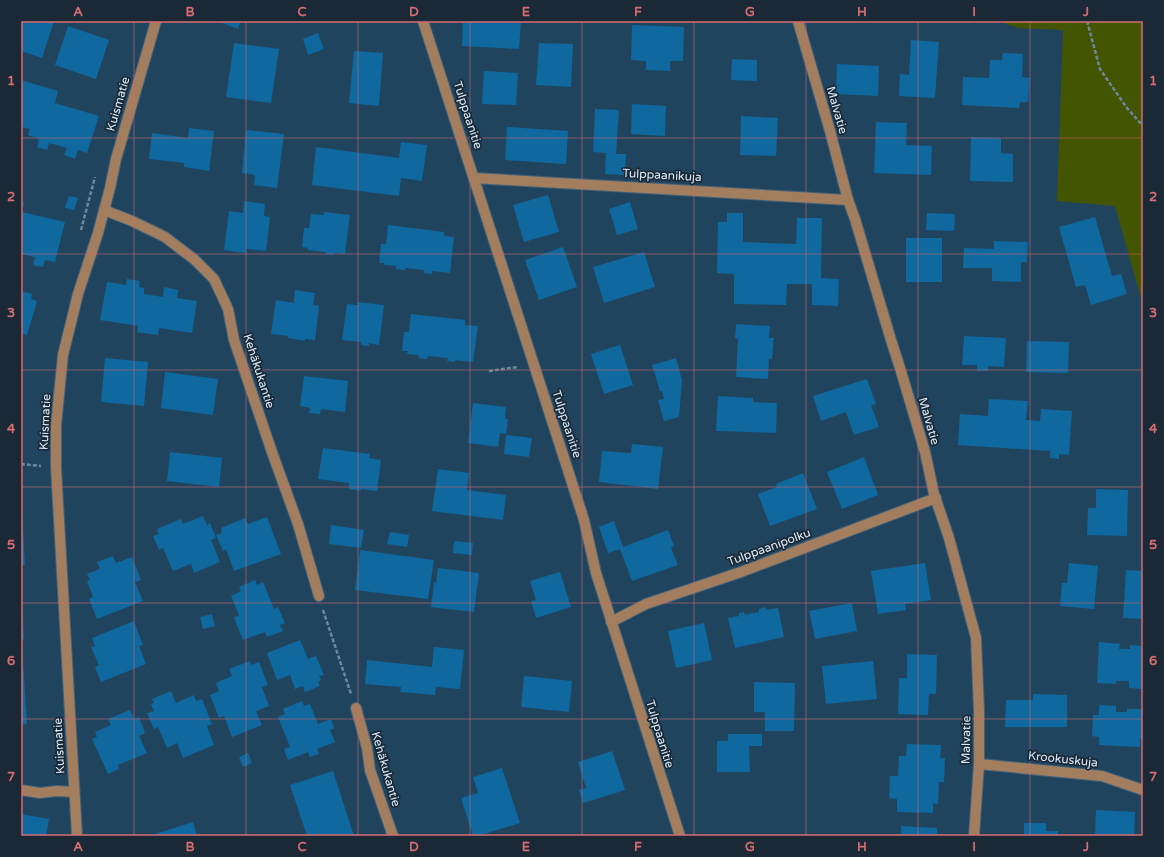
<svg xmlns="http://www.w3.org/2000/svg" width="1164" height="857" viewBox="0 0 1164 857" font-family="'Varela Round',sans-serif">
<rect width="100%" height="100%" fill="#21445e"/>
<polygon fill="#435500" points="998,21 1143,21 1143,305 1115,206 1057,201 1063,30 1018,28"/>
<g fill="#0f689e">
<polygon points="21,21 54,21 42,58 21,51"/>
<polygon points="217,21 241,21 238,29"/>
<polygon points="463,21 521,21 519,49 462,46"/>
<polygon points="632,25 684,27 683,61 670,61 670,71 646,70 646,61 631,60"/>
<polygon points="68,26 109,40 96,79 55,65"/>
<polygon points="318,33 324,49 308,55 303,39"/>
<polygon points="911,40 939,42 935,98 899,96 900,74 909,75"/>
<polygon points="234,43 279,49 271,103 226,97"/>
<polygon points="539,43 573,44 571,87 536,85"/>
<polygon points="354,51 383,53 379,106 349,103"/>
<polygon points="1003,53 1023,54 1022,77 1030,78 1028,102 1020,102 1019,108 962,105 963,77 989,78 990,60 1002,60"/>
<polygon points="732,59 757,60 757,81 731,80"/>
<polygon points="837,64 879,66 878,96 836,94"/>
<polygon points="484,71 518,73 516,105 482,104"/>
<polygon points="21,80 58,91 55,103 99,116 87,153 78,150 75,159 64,155 67,148 49,143 47,150 37,147 39,139 28,135 30,129 21,127"/>
<polygon points="632,104 666,106 665,136 631,134"/>
<polygon points="595,109 619,110 616,154 626,154 625,175 605,174 606,153 593,152"/>
<polygon points="741,116 778,118 776,156 740,155"/>
<polygon points="876,122 907,123 906,145 932,146 931,175 874,173"/>
<polygon points="507,127 568,131 566,164 505,160"/>
<polygon points="189,128 214,131 209,171 184,167 184,163 149,159 152,133 188,138"/>
<polygon points="246,130 284,134 277,188 254,185 255,175 242,173"/>
<polygon points="971,137 1001,138 1001,153 1013,154 1013,182 970,181"/>
<polygon points="401,142 427,145 422,181 401,178 399,196 312,185 316,147 399,158"/>
<polygon points="548,195 559,232 524,242 513,205"/>
<polygon points="69,196 78,198 74,210 65,208"/>
<polygon points="244,201 265,204 264,216 270,217 266,251 246,249 246,253 224,250 229,211 243,213"/>
<polygon points="21,202 24,203 22,212 65,222 55,262 45,260 43,267 33,265 35,257 21,254"/>
<polygon points="630,202 638,229 617,235 609,209"/>
<polygon points="324,212 350,215 345,254 334,253 334,255 326,254 326,252 307,250 308,248 302,247 304,228 309,228 311,214 324,215"/>
<polygon points="727,213 743,213 743,242 796,244 797,218 822,218 821,278 839,279 838,306 812,305 812,284 787,284 786,305 734,304 734,274 717,273 718,222 727,222"/>
<polygon points="927,213 955,214 954,231 926,230"/>
<polygon points="1095,217 1112,276 1121,274 1127,294 1091,305 1085,285 1076,287 1059,227"/>
<polygon points="388,225 444,232 444,236 454,237 450,273 432,271 432,274 424,273 424,270 405,268 405,270 396,269 396,266 384,265 384,263 379,263 381,244 386,244"/>
<rect x="906" y="238" width="36" height="44"/>
<polygon points="994,241 1028,242 1027,262 1021,262 1021,282 992,281 992,268 963,268 964,248 994,249"/>
<polygon points="563,247 577,287 539,300 525,260"/>
<polygon points="644,252 655,287 604,303 593,267"/>
<polygon points="127,279 140,281 139,287 144,288 144,294 163,297 164,287 178,290 177,298 197,301 192,333 159,328 158,335 137,332 138,326 100,320 107,282 126,285"/>
<polygon points="295,290 315,293 313,305 319,306 315,340 305,339 305,341 288,338 288,336 271,334 276,300 294,303"/>
<polygon points="21,291 32,294 31,299 37,301 27,335 21,334"/>
<polygon points="358,302 384,305 379,345 369,343 369,346 361,345 361,342 342,340 347,304 358,305"/>
<polygon points="411,314 465,320 465,325 478,326 473,362 455,360 455,362 447,361 448,358 428,356 427,359 418,358 419,355 407,354 408,351 402,351 404,332 409,332"/>
<polygon points="736,324 770,326 769,338 774,338 772,359 769,359 768,379 736,377 738,339 735,338"/>
<polygon points="964,336 1006,338 1004,367 988,366 988,371 977,371 977,365 962,365"/>
<polygon points="1027,341 1069,342 1068,373 1026,372"/>
<polygon points="620,345 633,385 604,394 591,354"/>
<polygon points="105,358 148,362 144,406 101,402"/>
<polygon points="676,358 682,380 679,417 664,421 658,400 664,399 662,391 660,391 652,365"/>
<polygon points="165,372 218,379 213,415 161,408"/>
<polygon points="304,376 348,381 345,412 321,409 320,414 309,413 310,408 300,406"/>
<polygon points="867,379 876,404 871,405 879,427 854,435 846,412 821,421 813,396"/>
<polygon points="718,396 753,398 753,402 777,403 776,433 716,431"/>
<polygon points="989,399 1028,401 1026,420 1040,421 1041,409 1072,411 1069,455 1059,454 1059,459 1050,458 1050,451 958,445 960,414 988,416"/>
<polygon points="473,403 506,407 505,419 508,419 506,434 500,433 498,447 468,443"/>
<polygon points="506,435 532,438 529,457 504,454"/>
<polygon points="632,444 663,447 658,489 599,482 602,451 631,453"/>
<polygon points="323,448 370,454 369,458 381,460 377,491 361,489 361,491 349,489 349,483 318,479"/>
<polygon points="170,452 222,458 219,487 167,481"/>
<polygon points="864,457 878,495 842,509 827,472"/>
<polygon points="438,469 469,473 467,490 506,495 503,520 432,511"/>
<polygon points="803,473 817,509 770,526 758,494 777,487 776,484"/>
<polygon points="1096,489 1128,490 1127,536 1087,535 1088,508 1096,508"/>
<polygon points="21,509 22,509 25,565 21,565"/>
<polygon points="203,516 207,525 210,523 216,538 211,540 220,562 194,573 191,564 173,571 163,548 159,550 153,536 159,534 157,529 181,519 183,524"/>
<polygon points="267,517 281,554 234,571 226,549 223,551 216,535 222,533 221,528 245,518 248,524"/>
<polygon points="614,521 623,547 668,530 674,546 671,548 678,565 632,581 620,549 608,553 599,527"/>
<polygon points="331,525 364,530 361,548 329,544"/>
<polygon points="390,532 409,535 407,547 387,544"/>
<polygon points="454,541 473,543 472,555 453,553"/>
<polygon points="360,550 434,560 428,599 355,590"/>
<polygon points="113,556 116,563 132,557 141,580 135,582 143,601 97,619 89,599 93,597 87,581 90,580 87,574 100,569 97,562"/>
<polygon points="925,563 931,600 905,604 906,610 878,614 871,571"/>
<polygon points="1069,563 1098,566 1094,609 1060,606 1062,583 1067,583"/>
<polygon points="438,568 479,573 474,612 431,607 434,582 436,583"/>
<polygon points="1126,570 1143,571 1143,619 1123,618"/>
<polygon points="560,572 571,607 536,618 531,601 536,600 530,581"/>
<polygon points="255,580 257,585 263,582 274,609 278,607 285,623 280,625 283,631 267,637 265,632 243,640 234,618 239,615 231,596 241,591 239,587"/>
<polygon points="21,600 22,600 24,639 21,640"/>
<polygon points="852,603 857,631 815,639 809,611"/>
<polygon points="766,607 767,610 778,608 784,637 735,648 728,618 739,616 739,613 744,612 745,615 759,612 759,609"/>
<polygon points="212,614 215,626 203,629 200,617"/>
<polygon points="134,621 143,645 139,646 146,664 101,682 95,667 99,665 91,647 95,646 92,638"/>
<polygon points="704,623 712,660 676,668 668,631"/>
<polygon points="300,640 308,659 316,656 324,675 319,676 321,680 318,682 320,686 305,692 303,686 295,689 290,675 277,680 267,653"/>
<polygon points="1099,642 1120,644 1119,649 1130,649 1130,645 1143,646 1143,689 1129,688 1129,681 1116,681 1116,684 1097,683"/>
<polygon points="21,646 22,646 27,724 21,725"/>
<polygon points="434,647 464,650 460,689 436,687 435,695 400,692 401,687 365,684 367,660 432,667"/>
<polygon points="907,654 937,655 936,694 929,694 928,715 898,714 899,678 907,678"/>
<polygon points="250,661 251,665 259,662 268,685 262,687 269,706 256,711 262,725 232,737 224,716 219,718 210,695 219,691 216,683 232,676 229,669"/>
<polygon points="873,661 877,699 826,704 822,666"/>
<polygon points="524,676 572,681 569,712 521,707"/>
<polygon points="754,682 795,683 794,731 765,731 765,712 754,712"/>
<polygon points="171,691 176,703 194,695 196,701 202,699 212,724 207,726 214,745 183,758 177,743 167,748 158,727 154,729 147,713 154,711 151,704 154,703 152,699"/>
<polygon points="1033,694 1067,695 1067,727 1005,727 1006,700 1033,700"/>
<polygon points="302,701 304,706 310,704 318,724 331,719 334,728 330,730 335,742 317,749 319,754 310,757 308,752 288,760 284,749 290,747 278,717 285,714 283,709"/>
<polygon points="1099,705 1116,706 1116,712 1127,712 1127,709 1143,709 1143,739 1140,739 1140,747 1099,745 1099,737 1092,736 1093,715 1099,715"/>
<polygon points="130,710 134,719 139,717 145,733 139,736 147,753 118,765 119,769 108,774 92,739 97,737 95,732 111,725 108,719"/>
<polygon points="728,734 762,734 762,746 749,746 750,772 717,772 717,741 728,741"/>
<polygon points="907,744 941,745 940,758 945,758 944,782 939,782 938,804 933,803 933,813 897,812 897,799 889,798 890,776 898,776 899,756 906,756"/>
<polygon points="612,751 625,790 583,803 579,790 586,788 578,762"/>
<polygon points="248,753 252,763 243,767 239,757"/>
<polygon points="502,768 520,823 478,836 473,836 461,798 478,793 473,777"/>
<polygon points="333,771 354,836 307,836 290,785"/>
<polygon points="1096,810 1135,812 1134,836 1095,836"/>
<polygon points="21,814 49,819 46,836 21,836"/>
<polygon points="193,822 197,836 156,836 155,834"/>
<polygon points="1024,823 1046,823 1046,831 1058,831 1058,836 1024,836"/>
<polygon points="901,826 937,828 937,836 901,836"/>
</g>
<g fill="none" stroke-linecap="round" stroke-linejoin="round">
<g stroke="#42627a" stroke-width="12">
<g id="minor">
<polyline points="423,21 584,520 596,573 680,836"/>
<polyline points="798,21 830,131 848,200 855,219 891,340 900,368 925,452 934,494 949,538 976,638 979,711 979,764 974,836"/>
<polyline points="474,178 848,200"/>
<polyline points="104,210 132,221 165,237 195,260 214,279 228,309 234,340 273,455 298,524 319,596"/>
<polyline points="611,622 646,604 741,572 936,498"/>
<polyline points="356,708 367,748 370,770 393,836"/>
<polyline points="979,764 1102,776 1143,790"/>
<polyline points="21,790 40,793 57,791 74,792"/>
<polyline points="77,836 56,468 56,425 63,355 78,294 98,233 110,188 116,159 156,21"/>
</g>
</g>
<g stroke="#6c889e" stroke-width="2.5" stroke-dasharray="4 2" stroke-linecap="butt">
<polyline points="1087,21 1100,69 1127,108 1143,126"/>
<polyline points="81,230 95,177"/>
<polyline points="489,371 518,367"/>
<polyline points="21,464 41,466"/>
<polyline points="323,610 351,694"/>
</g>
<use href="#minor" stroke="#a27e5e" stroke-width="10"/>
</g>
<path fill="none" stroke="#d76c72" stroke-width="1" stroke-opacity="0.55" d="M134,21V836M246,21V836M358,21V836M470,21V836M582,21V836M694,21V836M806,21V836M918,21V836M1030,21V836M21,138H1143M21,254H1143M21,370H1143M21,487H1143M21,603H1143M21,719H1143"/>
<g text-anchor="middle" stroke-width="3.5" stroke-linejoin="round" paint-order="stroke">
<g font-size="12" fill="#d8ebfc" stroke="#1a2935">
<text transform="translate(118 104) rotate(-74)" y="4">Kuismatie</text>
<text transform="translate(837 110) rotate(74)" y="4">Malvatie</text>
<text transform="translate(468 115) rotate(72)" y="4">Tulppaanitie</text>
<text transform="translate(662 175) rotate(3)" y="4">Tulppaanikuja</text>
<text transform="translate(259 371) rotate(72)" y="4">Kehäkukantie</text>
<text transform="translate(929 421) rotate(74)" y="4">Malvatie</text>
<text transform="translate(45 422) rotate(-87)" y="4">Kuismatie</text>
<text transform="translate(567 424) rotate(72)" y="4">Tulppaanitie</text>
<text transform="translate(769 547) rotate(-20)" y="4">Tulppaanipolku</text>
<text transform="translate(660 734) rotate(73)" y="4">Tulppaanitie</text>
<text transform="translate(966 740) rotate(-89)" y="4">Malvatie</text>
<text transform="translate(59 746) rotate(-93)" y="4">Kuismatie</text>
<text transform="translate(1063 759) rotate(6)" y="4">Krookuskuja</text>
<text transform="translate(386 769) rotate(74)" y="4">Kehäkukantie</text>
</g>
</g>
<rect width="1164" height="857" fill="none" stroke="#1a2935" stroke-width="44"/>
<rect x="22" y="22" width="1120" height="813" fill="none" stroke="#d76c72" stroke-width="1.5"/>
<g font-size="13" text-anchor="middle" font-weight="bold" fill="#d76c72">
<text x="78" y="16">A</text>
<text x="190" y="16">B</text>
<text x="302" y="16">C</text>
<text x="414" y="16">D</text>
<text x="526" y="16">E</text>
<text x="638" y="16">F</text>
<text x="750" y="16">G</text>
<text x="862" y="16">H</text>
<text x="974" y="16">I</text>
<text x="1086" y="16">J</text>
<text x="11" y="85">1</text>
<text x="1153" y="85">1</text>
<text x="11" y="201">2</text>
<text x="1153" y="201">2</text>
<text x="11" y="317">3</text>
<text x="1153" y="317">3</text>
<text x="11" y="433">4</text>
<text x="1153" y="433">4</text>
<text x="11" y="549">5</text>
<text x="1153" y="549">5</text>
<text x="11" y="665">6</text>
<text x="1153" y="665">6</text>
<text x="11" y="781">7</text>
<text x="1153" y="781">7</text>
<text x="78" y="851">A</text>
<text x="190" y="851">B</text>
<text x="302" y="851">C</text>
<text x="414" y="851">D</text>
<text x="526" y="851">E</text>
<text x="638" y="851">F</text>
<text x="750" y="851">G</text>
<text x="862" y="851">H</text>
<text x="974" y="851">I</text>
<text x="1086" y="851">J</text>
</g>
</svg>
